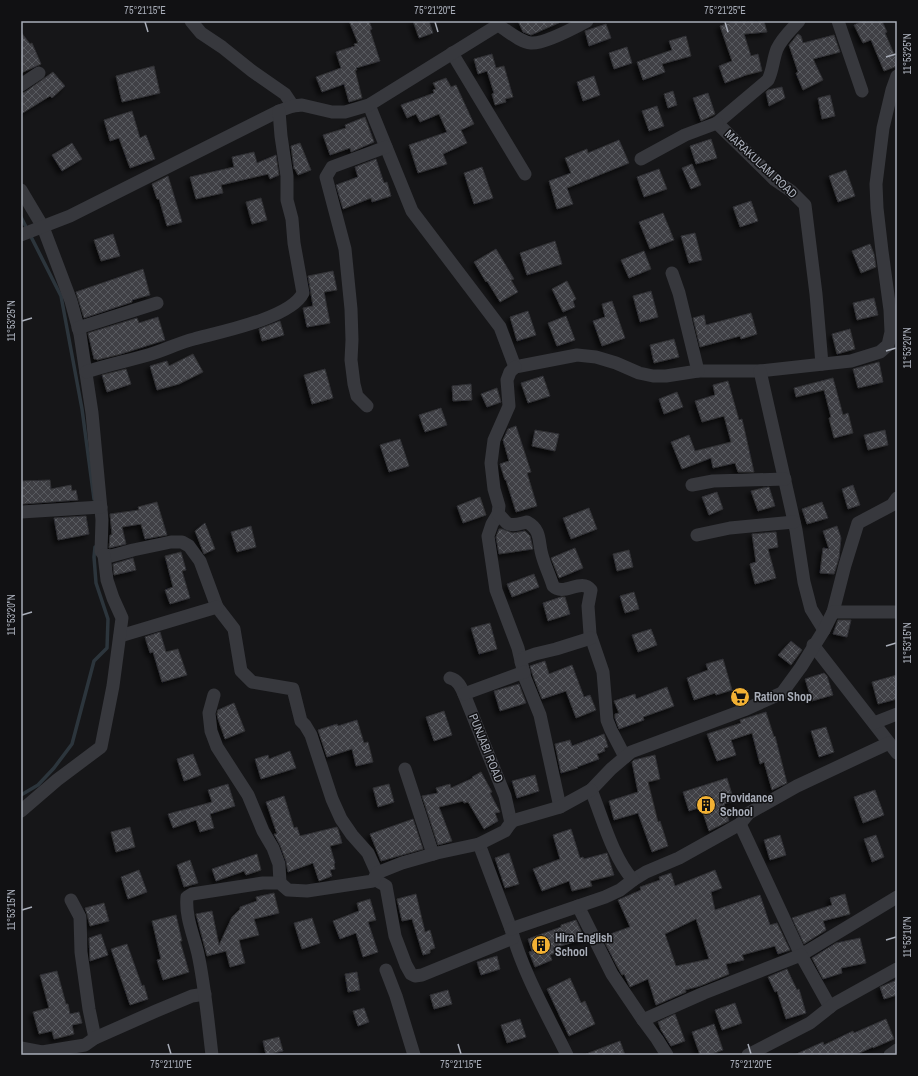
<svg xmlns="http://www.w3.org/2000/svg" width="918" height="1076" viewBox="0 0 918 1076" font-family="'Archivo Narrow',sans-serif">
<defs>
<pattern id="building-cross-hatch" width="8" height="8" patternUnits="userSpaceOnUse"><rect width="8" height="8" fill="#404145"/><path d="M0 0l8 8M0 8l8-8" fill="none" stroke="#595a5e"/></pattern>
<filter id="shadow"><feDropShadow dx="-3.5" dy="3.5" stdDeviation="2" flood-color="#0009"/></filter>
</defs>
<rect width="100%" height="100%" fill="#161618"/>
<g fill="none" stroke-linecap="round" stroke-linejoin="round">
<g stroke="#2c353c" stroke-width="3.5">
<polyline points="21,217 61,296 82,409 94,499"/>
<polyline points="21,795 38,785 54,768 72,744 94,661 107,648 108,619 96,583 94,557 95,547"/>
</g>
</g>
<g fill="url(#building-cross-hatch)" stroke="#303034" fill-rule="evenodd" filter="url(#shadow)">
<polygon points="349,21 369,21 372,29 370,30 380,61 356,68 357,70 355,70 362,98 349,102 344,84 322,92 316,77 341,68 336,52 355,46 354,44 358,43"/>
<polygon points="413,21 429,21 433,33 419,38"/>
<polygon points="518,21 563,21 531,35 523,32"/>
<polygon points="735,21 764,21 767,32 744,34 751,56 758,54 762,71 746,75 725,83 719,66 732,61 720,26"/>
<polygon points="863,21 882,21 887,32 885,33 897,61 897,66 884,71 871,40 863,43 854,25"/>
<polygon points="606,24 611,38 589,46 585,31"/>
<polygon points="21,32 30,44 32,43 41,64 21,73"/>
<polygon points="798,34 801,36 803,43 834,35 840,52 813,59 823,80 803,90 796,73 798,72 789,45"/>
<polygon points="686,36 691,56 662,64 665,72 643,80 637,62 672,50 669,41"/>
<polygon points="627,47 632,63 614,69 609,53"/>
<polygon points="492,54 496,68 504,66 513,97 505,99 506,102 495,105 492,94 494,93 487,71 478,74 474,59"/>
<polygon points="154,66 160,93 122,102 116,76"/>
<polygon points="53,72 65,86 52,98 50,96 21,114 21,93 25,92"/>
<polygon points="594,76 600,95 583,101 577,82"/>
<polygon points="446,78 451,87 456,85 474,124 461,130 467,143 443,154 447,164 418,173 409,145 447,132 439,114 420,122 416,114 407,118 401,105 434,93 433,90 436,89 433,83"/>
<polygon points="782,87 785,98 769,106 766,92 768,90"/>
<polygon points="673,91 677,105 668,108 664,94"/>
<polygon points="708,93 715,114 701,121 693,98"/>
<polygon points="830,95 835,116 822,119 818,98"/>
<polygon points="657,106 664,126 649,131 642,111"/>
<polygon points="132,111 140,138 146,135 155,159 130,168 119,138 110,141 104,120"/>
<polygon points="365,117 374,142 351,152 350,148 330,155 323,135 346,128 345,125"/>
<polygon points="711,139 717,158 696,164 690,146"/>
<polygon points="619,140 629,163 567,188 573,204 557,209 549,181 571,173 565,158 587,149 588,153"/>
<polygon points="72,143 82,159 62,171 52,155"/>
<polygon points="300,143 311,170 298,175 295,169 294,169 291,146"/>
<polygon points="254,152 257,163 276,155 279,175 270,179 268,174 221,185 223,193 196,199 190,177 234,167 232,157"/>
<polygon points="376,159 384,183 387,182 391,196 372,202 371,198 343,209 336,185 358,177 355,167"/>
<polygon points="692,164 701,185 691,189 682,168"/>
<polygon points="482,167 493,198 474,204 464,173"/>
<polygon points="659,169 667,189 644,197 637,177"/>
<polygon points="846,170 855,196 838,202 829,176"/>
<polygon points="168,176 182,222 167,226 159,199 157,199 152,184"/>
<polygon points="261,198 267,220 252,224 246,202"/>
<polygon points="751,201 758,221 740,227 733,207"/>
<polygon points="663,213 674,240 650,249 639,222"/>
<polygon points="695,233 702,260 689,263 681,236"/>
<polygon points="113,234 120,256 101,261 94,240"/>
<polygon points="555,241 562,264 527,275 520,253"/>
<polygon points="870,244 874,254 876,267 861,273 852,251"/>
<polygon points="496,249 514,279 511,280 518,292 500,302 487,281 486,282 474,262"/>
<polygon points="644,251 651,269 629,278 621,260"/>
<polygon points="143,269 150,295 132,300 132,302 84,318 76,292"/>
<polygon points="333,271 337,290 324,292 330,323 307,327 303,308 313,306 308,276"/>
<polygon points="567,281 576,299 573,301 575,307 563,312 552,289"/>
<polygon points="651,291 658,317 640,322 633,296"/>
<polygon points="874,298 878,315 857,320 853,303"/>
<polygon points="612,301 625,338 602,346 593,321 605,317 602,304"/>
<polygon points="528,311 536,335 517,341 510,317"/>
<polygon points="751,313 757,334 741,339 740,336 700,347 693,318 704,315 706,325"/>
<polygon points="566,316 575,340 557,346 548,323"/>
<polygon points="158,317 165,340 121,354 97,360 96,359 94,359 88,333 137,318 139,323"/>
<polygon points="280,321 284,335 262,341 259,329"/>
<polygon points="850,329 855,349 837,354 832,334"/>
<polygon points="674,339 679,357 654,363 650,345"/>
<polygon points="193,354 203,372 179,384 157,390 150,366 167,361 169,366"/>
<polygon points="879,362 883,382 858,388 853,369"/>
<polygon points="126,369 131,384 107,392 102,375"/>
<polygon points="325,369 333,398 312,404 304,375"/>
<polygon points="543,376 550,396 528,403 521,383"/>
<polygon points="833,378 843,415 848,413 853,433 834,438 829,418 831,417 824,390 796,397 794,388"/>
<polygon points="728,381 739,420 742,419 754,472 738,472 735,463 713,468 711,458 682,469 671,442 689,435 695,451 731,442 724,416 702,422 695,401 715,395 713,385"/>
<polygon points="471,384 472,400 453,401 452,386"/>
<polygon points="497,388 501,402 487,407 481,394"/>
<polygon points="677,392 683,407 664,414 659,399"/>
<polygon points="441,408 447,425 425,432 419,415"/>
<polygon points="516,426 531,472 527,473 537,506 516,512 506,480 505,480 500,464 509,461 503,440 508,429"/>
<polygon points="535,430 559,434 555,451 532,446"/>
<polygon points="885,430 888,445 868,450 864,435"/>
<polygon points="400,439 409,466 389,472 380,445"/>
<polygon points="50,480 51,489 71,485 72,491 76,490 78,500 22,504 22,481"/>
<polygon points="853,485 860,505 848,509 842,489"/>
<polygon points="769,487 775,506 758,511 751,491 763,488"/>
<polygon points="717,492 723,509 709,515 702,497"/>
<polygon points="480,497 486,515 463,523 457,506"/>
<polygon points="157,502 167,535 145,539 141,524 122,527 126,544 109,548 110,535 112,535 110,514 139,510 138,507"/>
<polygon points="822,502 828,518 807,524 802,509"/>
<polygon points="589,508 597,529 571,539 563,518"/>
<polygon points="86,516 89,534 58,540 54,518"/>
<polygon points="205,523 215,549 204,554 195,531"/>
<polygon points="251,526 256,547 237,552 231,532"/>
<polygon points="837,526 841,538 839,558 834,574 820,573 823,548 829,549 823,531"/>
<polygon points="499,529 502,529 513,533 525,531 530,536 533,549 499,554 496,537"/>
<polygon points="776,532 778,547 768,549 776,578 755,584 750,564 756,562 752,534"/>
<polygon points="575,548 583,568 559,578 551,558"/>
<polygon points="629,550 633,567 617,571 613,554"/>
<polygon points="181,552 186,570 182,571 190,598 170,604 165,590 173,587 165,556"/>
<polygon points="133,558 136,570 114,575 113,564"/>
<polygon points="534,574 539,587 512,597 507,584"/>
<polygon points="634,592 639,609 625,613 620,596"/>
<polygon points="561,597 565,597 570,614 548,621 543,603"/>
<polygon points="838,620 851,620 847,637 833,634"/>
<polygon points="490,623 497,649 479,654 471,628"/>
<polygon points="651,629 657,645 638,652 632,635"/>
<polygon points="160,632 166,652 178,649 187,675 162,682 153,652 150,653 145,637"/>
<polygon points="791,641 802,650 791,665 778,655"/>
<polygon points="723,659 732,690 716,695 715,693 694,700 687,678 708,670 706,664"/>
<polygon points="545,661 549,674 572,665 584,697 590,695 596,710 576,718 566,691 542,699 533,676 530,666"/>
<polygon points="824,673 827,676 833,695 812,701 805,679"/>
<polygon points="897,675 897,699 878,704 872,682"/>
<polygon points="519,684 526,703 500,711 494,691"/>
<polygon points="667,687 674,706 643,717 644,720 619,729 615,718 615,714 619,713 614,701 635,694 636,699"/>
<polygon points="234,703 245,731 225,739 218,719 217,714 218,710"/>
<polygon points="444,711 452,735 434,741 426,717"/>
<polygon points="766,712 774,737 775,736 787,783 772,790 764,762 760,764 752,733 731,740 736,755 717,761 707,734 741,723 740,720"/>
<polygon points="357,720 364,743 368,742 373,762 356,766 352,749 327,757 318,730 337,724 338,726"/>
<polygon points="826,727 834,752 819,757 811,731"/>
<polygon points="604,734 608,747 604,748 605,751 597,754 599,759 577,767 578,768 561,773 555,744 570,740 572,746"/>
<polygon points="290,751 296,768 261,779 255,759 268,755 269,759"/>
<polygon points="193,754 201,775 184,781 177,759"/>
<polygon points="655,755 660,779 648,782 658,822 660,821 668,846 652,852 638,813 614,820 609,801 638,792 632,762 634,760"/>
<polygon points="481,772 492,792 490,793 500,812 495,813 498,821 484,829 468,802 464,803 463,801 439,807 452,841 438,845 422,796 438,793 436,788 450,784 451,788 473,778 472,777"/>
<polygon points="535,775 539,791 517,798 512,781"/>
<polygon points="727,778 734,801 724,804 729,821 709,831 701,807 689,811 683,792"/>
<polygon points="228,784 235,806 210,814 214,828 200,832 196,820 173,828 168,814 212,802 208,790"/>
<polygon points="389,784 394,802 378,807 373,788"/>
<polygon points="875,790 884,815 863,823 854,797"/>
<polygon points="284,796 294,828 297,827 300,836 337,827 338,829 342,843 330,846 335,863 334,864 335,869 330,870 332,876 319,881 313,863 288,872 286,861 280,845 274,834 277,834 266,802"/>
<polygon points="413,819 423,849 381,861 370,834"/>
<polygon points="130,827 135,847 116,852 111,832"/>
<polygon points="571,829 580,858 583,857 584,859 607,853 614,875 590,881 592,886 572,891 569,881 542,891 533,869 560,859 553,835"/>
<polygon points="780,835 786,855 770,860 764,840"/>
<polygon points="876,835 884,857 872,862 864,839"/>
<polygon points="509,853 519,884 505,888 495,858"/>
<polygon points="257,854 261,870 246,875 244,871 216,881 212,869"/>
<polygon points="190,860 198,883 184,887 177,865"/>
<polygon points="139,870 147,892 128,899 121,877"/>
<path d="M715,870L722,888L711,892L715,910L760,895L770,925L777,923L790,950L778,954L775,946L742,955L744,960L726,964L729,974L700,986L685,990L686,992L656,1005L648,979L630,987L624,974L622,975L617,966L603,939L613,933L630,927L618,900L641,890L640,887L660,880L659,877L671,873L675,886ZM696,919L709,959L676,966L665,934Z"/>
<polygon points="274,893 279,913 254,919 259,935 239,940 245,963 230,967 226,951 207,956 196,914 212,911 219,945 232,917 240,909 240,907 257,901 256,897"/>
<polygon points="416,894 425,932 430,930 435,948 430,950 430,953 423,955 412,919 402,921 397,899"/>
<polygon points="845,894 850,914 823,921 826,930 804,944 792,918 832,905 830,898"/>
<polygon points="370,899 376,920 368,922 378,952 363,957 356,933 340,939 333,921 359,911 357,903"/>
<polygon points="104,903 109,921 90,926 87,914 85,908"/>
<polygon points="176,915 182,941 180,941 189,972 163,980 157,960 161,959 152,921"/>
<polygon points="312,918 320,943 302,949 294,923"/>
<polygon points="576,920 585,939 553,948 555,953 550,955 552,960 535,967 529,952 532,951 528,939 561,927 561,925"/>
<polygon points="101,934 108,955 90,961 89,938"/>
<polygon points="860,938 866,963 841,968 842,973 823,979 812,958 836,943"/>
<polygon points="127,944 142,986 144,985 148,999 130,1005 111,949"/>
<polygon points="497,956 500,969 481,975 477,962"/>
<polygon points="787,969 797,990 799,989 806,1013 786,1019 777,991 775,992 768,977"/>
<polygon points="57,971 66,1004 68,1004 70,1014 79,1012 82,1023 72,1025 74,1034 54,1039 52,1031 39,1034 33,1012 49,1008 40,975"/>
<polygon points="357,972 360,990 348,992 345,974"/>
<polygon points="570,978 581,1003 585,1001 595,1024 569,1036 547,989"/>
<polygon points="897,980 897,995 884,999 880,987"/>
<polygon points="448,990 452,1004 434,1009 430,995"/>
<polygon points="735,1003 742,1023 722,1030 715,1010"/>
<polygon points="364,1008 369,1022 358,1026 353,1011"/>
<polygon points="675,1014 685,1041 671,1046 661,1030 658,1022"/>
<polygon points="520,1019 526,1037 507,1043 501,1025"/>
<polygon points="886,1019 894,1039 873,1048 873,1047 855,1055 794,1055 823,1042 824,1045 853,1031 854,1033"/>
<polygon points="714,1024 723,1050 709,1055 700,1055 692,1032"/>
<polygon points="279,1037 283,1051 266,1055 263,1041"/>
<polygon points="620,1041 625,1055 586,1055 586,1054"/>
</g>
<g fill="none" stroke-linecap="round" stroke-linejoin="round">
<g stroke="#37383d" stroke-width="13">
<polyline points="191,21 201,33 222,47 252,71 285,94 293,106"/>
<path d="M799,21C791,30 782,38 777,49C773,59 773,70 768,80L717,123L775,180L791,191L805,205L816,294L822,364"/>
<polyline points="838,21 862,91"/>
<polyline points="452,53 525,174"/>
<polyline points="21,85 39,73"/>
<polyline points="369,105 412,211 500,327 515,367 577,355 596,357 616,363 639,373 653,376 666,376 698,371 760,371 851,361 880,352 888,345 891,332 890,310 882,251 877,208 876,184 883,128 892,90 897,76"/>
<polyline points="641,159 685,135 717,123"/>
<polyline points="21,190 43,227 71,301 80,334 92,413 102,520 101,551 104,555 111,556 133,550 171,542 182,542 189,546 200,561 217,607 234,629 241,671 252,682 293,689 301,721 305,725 311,735 332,799 341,819 352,835 368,853 377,873"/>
<path d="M21,235L70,216L279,111L293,106L302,105L332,112H345L369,105L498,25C508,31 520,42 531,43C544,44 576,27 587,21"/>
<polyline points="672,273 679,293 698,371"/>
<polyline points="78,328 157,303"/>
<polyline points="515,367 510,372 507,380 509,406 494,440 491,463 494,489 499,506 498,514 492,524 488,536 496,590 518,648 525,678 540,715 560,807"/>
<polyline points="760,371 796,530 804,582 811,609 824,630"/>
<path d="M86,372C107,365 127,361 148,355C163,351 178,343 194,339C220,332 291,318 303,293L294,243L292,219L287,200V176L281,136L279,111"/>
<polyline points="367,406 357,396 354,384 351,360 352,340 351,309 345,249 326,177 332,167 386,147"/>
<polyline points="692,485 713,481 785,479"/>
<polyline points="21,512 101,507"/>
<path d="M498,514C502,517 502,518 505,521C510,528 521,523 527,522C542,530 538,542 542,555C545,566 550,576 553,586C564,597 581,577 591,590L588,606L590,634L603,672L607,720L611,730L625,757"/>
<polyline points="697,535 730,528 794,522"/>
<polyline points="833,612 845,565 858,523 892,505 897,498"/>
<polyline points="120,636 217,607"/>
<polyline points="813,645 897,753"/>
<polyline points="521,662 524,658 535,654 556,649 591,638"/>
<path d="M450,678C458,680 461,687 464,694L505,796L511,823"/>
<polyline points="464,694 524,672"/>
<polyline points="214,695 209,713 211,731 217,747 248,795 263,831 273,848 279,864 280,883"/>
<polyline points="874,723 897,714"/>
<polyline points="405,769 433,854"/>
<polyline points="21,811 57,780 101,747 113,686 122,618 113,598 107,580 104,555"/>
<polyline points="740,824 749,813 797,786 889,743"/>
<path d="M479,844L511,929C523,973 547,1014 567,1055"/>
<polyline points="374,879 386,886 395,936 406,965 411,974 415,976 422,975 513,938"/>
<polyline points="633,880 646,872 679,858 740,824 801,955 897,897"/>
<polyline points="71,900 80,917 81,952 89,1009 95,1038"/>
<polyline points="578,906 612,974 643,1020"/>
<path d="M511,929L605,897L620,890L633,880C612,856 603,819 591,790L611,769L631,752L744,710L782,693L801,667L824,630L833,612H897"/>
<polyline points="386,970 396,996 414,1055"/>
<polyline points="21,1048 42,1052 85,1045 95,1038 156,1011 192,996 205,994"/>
<path d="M212,1055C208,1022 205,987 198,954C194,936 185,917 187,897L192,894L263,883H280L288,890L307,891L373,881L377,873L402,863L437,853L479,844L505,831L512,821L560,807L591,790"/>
<polyline points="667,1055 657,1039 643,1020 704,993 801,955 830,1007"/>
<polyline points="748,1055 810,1023 834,1004 897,969"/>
<polyline points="890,1055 897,1050"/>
</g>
</g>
<path fill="none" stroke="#a8adb8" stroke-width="1.5" d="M145,22L148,32M435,22L438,32M725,22L728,32M886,57L896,54M22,321L32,318M886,351L896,348M22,615L32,612M886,646L896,643M22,910L32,907M886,940L896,937M168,1044L171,1054M458,1044L461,1054M748,1044L751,1054"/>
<defs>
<g id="supermarket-disc" transform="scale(1)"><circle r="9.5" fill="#f2b134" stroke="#111113"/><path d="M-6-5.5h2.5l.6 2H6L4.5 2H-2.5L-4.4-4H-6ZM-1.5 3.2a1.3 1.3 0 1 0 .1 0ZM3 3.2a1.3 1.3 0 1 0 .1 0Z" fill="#111"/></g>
<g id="building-disc" transform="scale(1)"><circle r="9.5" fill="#f2b134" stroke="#111113"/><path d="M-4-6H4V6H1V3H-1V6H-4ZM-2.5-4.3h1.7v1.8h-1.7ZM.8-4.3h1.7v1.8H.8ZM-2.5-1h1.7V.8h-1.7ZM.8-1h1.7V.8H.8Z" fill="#111"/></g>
</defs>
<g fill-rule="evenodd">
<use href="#supermarket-disc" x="740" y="697"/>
<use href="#building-disc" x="706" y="805"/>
<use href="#building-disc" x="541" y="945"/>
</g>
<g text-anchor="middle" stroke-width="3" stroke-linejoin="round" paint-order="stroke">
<g font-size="12" fill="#a8adb8" stroke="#111113">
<text transform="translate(761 164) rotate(43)" y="4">MARAKULAM ROAD</text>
<text transform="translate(486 748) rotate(68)" y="4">PUNJABI ROAD</text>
</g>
<g font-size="12" font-weight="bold" fill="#a8adb8" stroke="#111113" text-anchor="start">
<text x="754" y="701">Ration Shop</text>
<text x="720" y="802">Providance<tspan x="720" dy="14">School</tspan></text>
<text x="555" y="942">Hira English<tspan x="555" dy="14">School</tspan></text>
</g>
</g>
<rect width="918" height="1076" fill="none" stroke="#111113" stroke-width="44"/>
<rect x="22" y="22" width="874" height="1032" fill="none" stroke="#a8adb8" stroke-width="1.5"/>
<g font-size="10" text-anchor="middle" fill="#a8adb8">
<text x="145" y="14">75°21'15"E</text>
<text x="435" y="14">75°21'20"E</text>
<text x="725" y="14">75°21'25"E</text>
<text transform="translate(907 54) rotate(-90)" y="4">11°53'25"N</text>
<text transform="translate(11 321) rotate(-90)" y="4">11°53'25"N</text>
<text transform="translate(907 348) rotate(-90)" y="4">11°53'20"N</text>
<text transform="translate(11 615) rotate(-90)" y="4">11°53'20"N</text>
<text transform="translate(907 643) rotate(-90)" y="4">11°53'15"N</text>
<text transform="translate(11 910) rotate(-90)" y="4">11°53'15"N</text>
<text transform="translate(907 937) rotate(-90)" y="4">11°53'10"N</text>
<text x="171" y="1068">75°21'10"E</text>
<text x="461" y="1068">75°21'15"E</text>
<text x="751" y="1068">75°21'20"E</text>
</g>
</svg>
